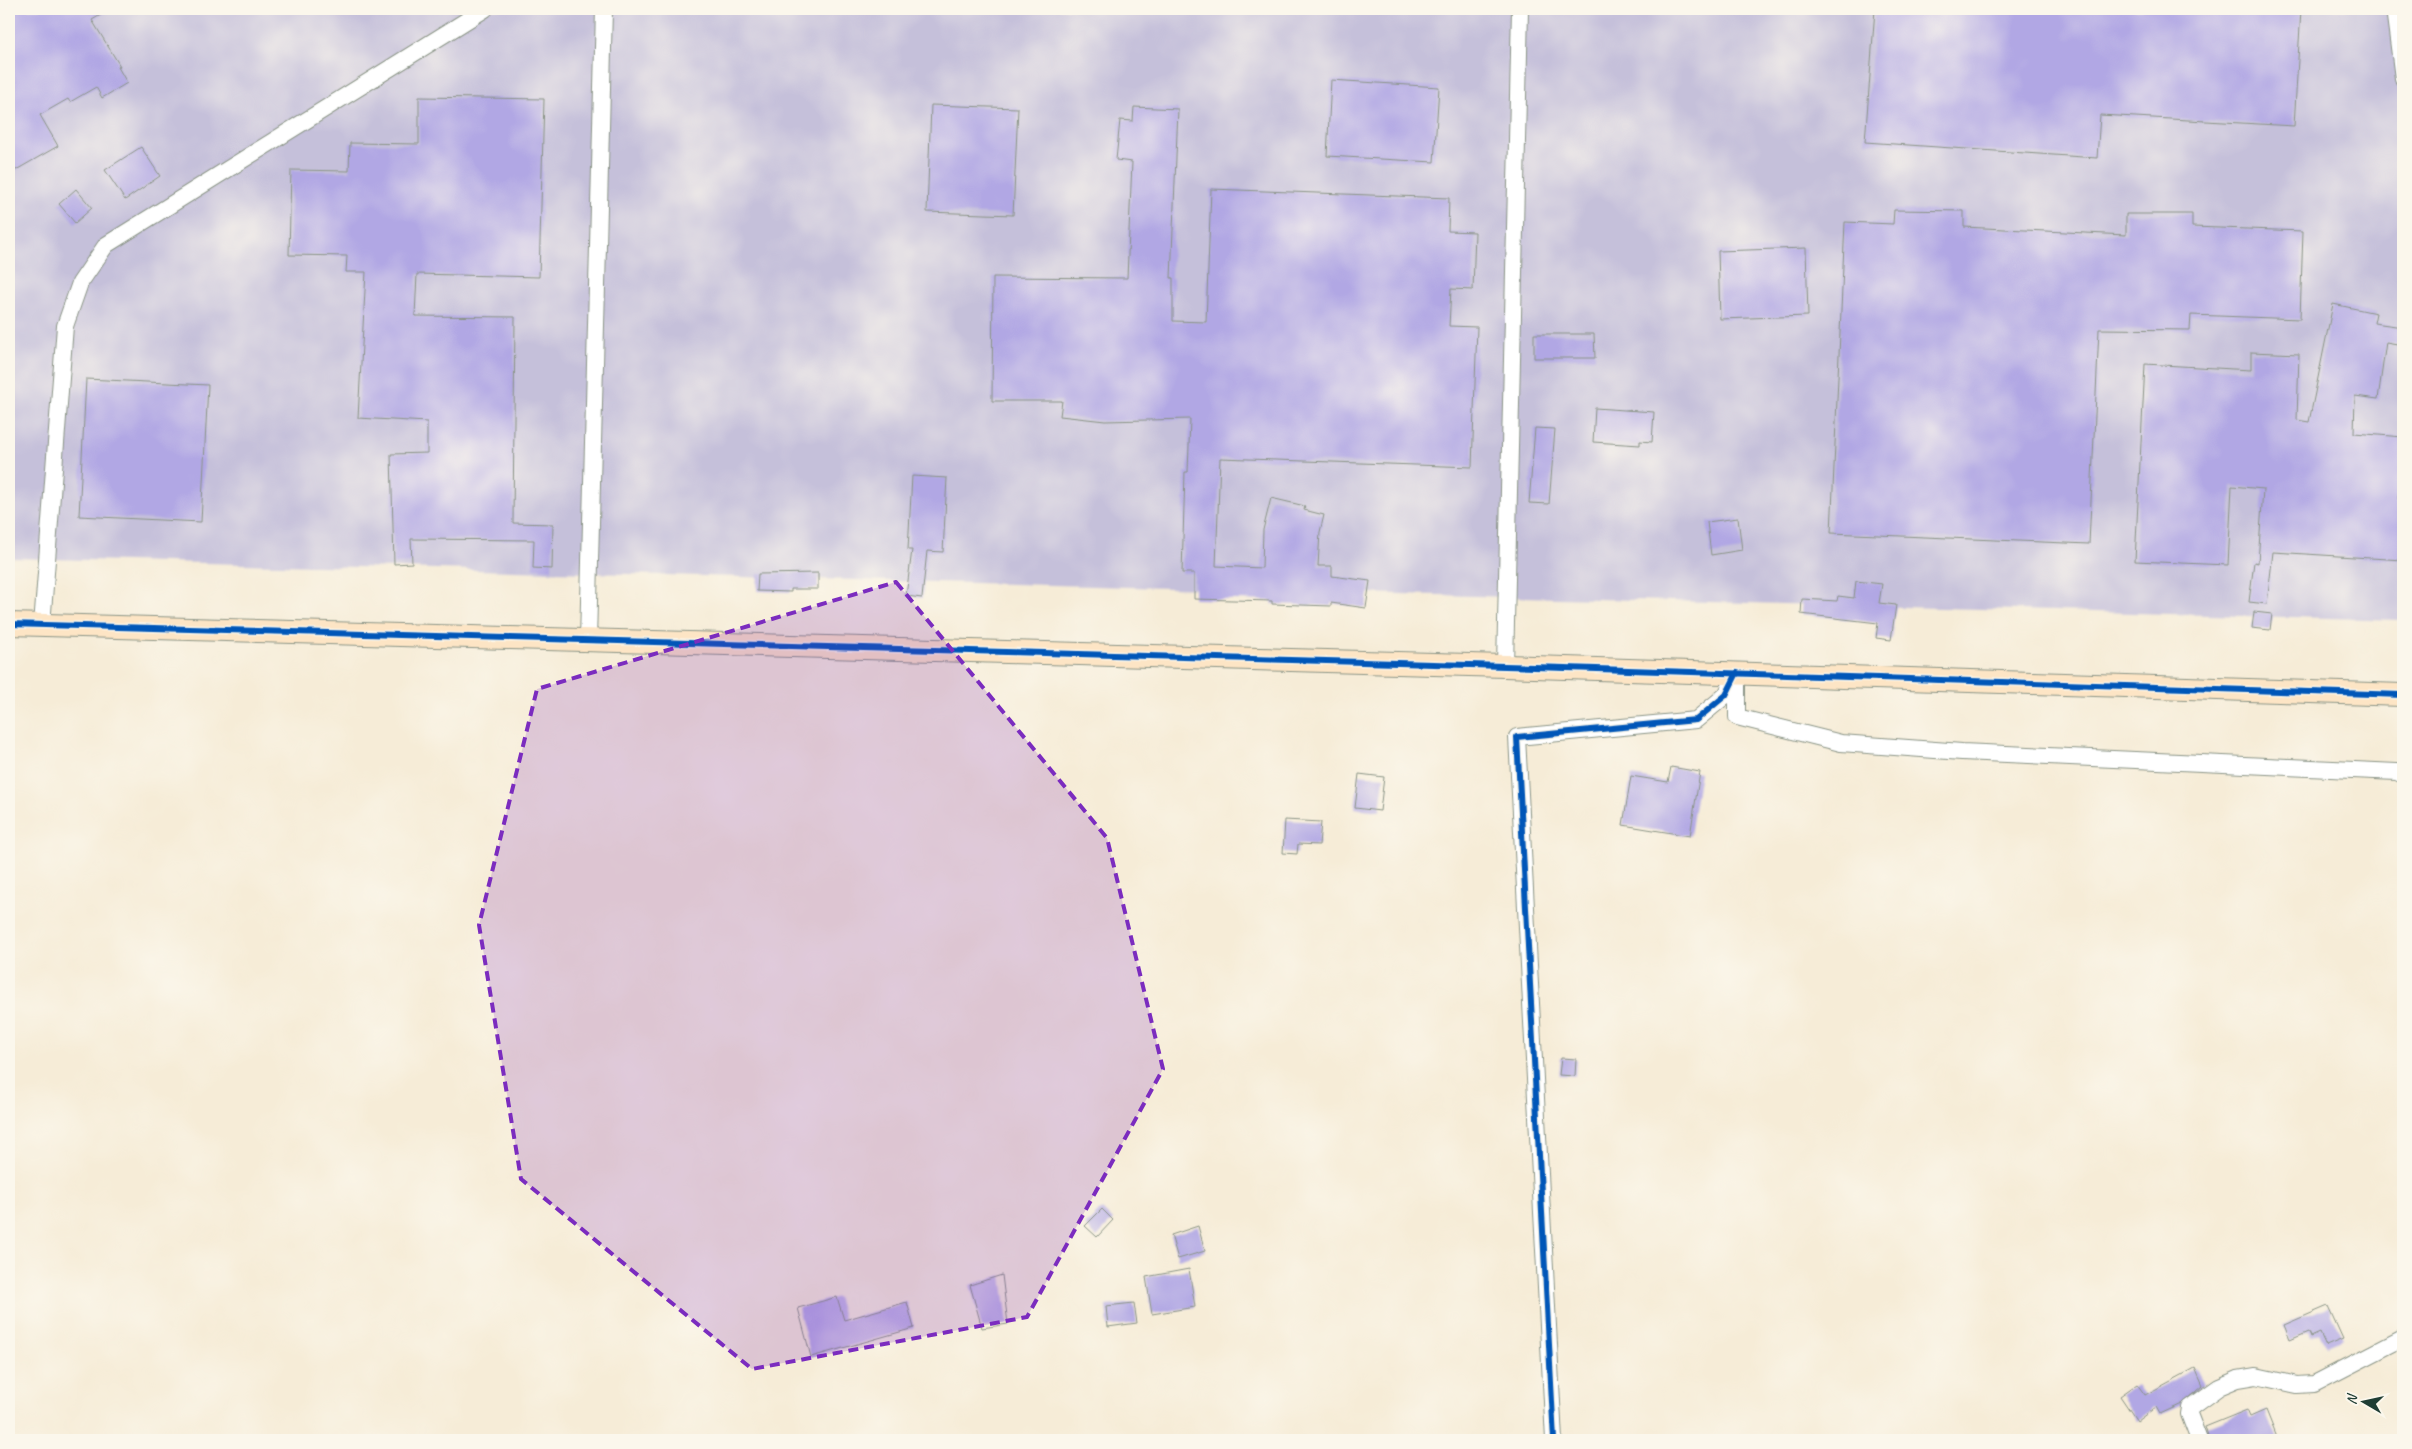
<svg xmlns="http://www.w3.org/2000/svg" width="2412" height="1449" viewBox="0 0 2412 1449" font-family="Caveat,sans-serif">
<rect width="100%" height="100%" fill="#fbf7ec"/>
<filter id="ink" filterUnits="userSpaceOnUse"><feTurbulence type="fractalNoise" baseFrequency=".02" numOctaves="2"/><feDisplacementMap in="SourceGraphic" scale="10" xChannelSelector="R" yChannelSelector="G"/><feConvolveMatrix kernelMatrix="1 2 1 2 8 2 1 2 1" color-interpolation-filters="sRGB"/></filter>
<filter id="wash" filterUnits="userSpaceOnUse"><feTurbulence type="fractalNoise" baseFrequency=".0096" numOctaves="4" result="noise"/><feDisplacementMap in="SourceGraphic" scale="20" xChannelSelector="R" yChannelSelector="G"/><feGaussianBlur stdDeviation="1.12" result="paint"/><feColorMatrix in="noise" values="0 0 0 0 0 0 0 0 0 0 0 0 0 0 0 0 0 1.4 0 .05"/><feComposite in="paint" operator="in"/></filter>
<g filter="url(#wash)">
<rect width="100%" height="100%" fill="#f6ecd7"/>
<polygon fill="#c5c0da" points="9,9 2403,9 2403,620 9,558"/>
<g id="blocks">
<g fill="#b1a7e4">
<polygon points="9,9 111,9 92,20 120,66 118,67 127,83 102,98 96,87 70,102 68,99 40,115 58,146 9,174"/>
<polygon points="1875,9 2301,9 2294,126 2100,115 2097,158 1865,142"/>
<polygon points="1331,80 1439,87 1434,162 1327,156"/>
<polygon points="419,97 544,99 539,277 417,274 415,316 515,317 513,523 553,524 552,569 533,568 534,540 411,539 412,563 394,564 391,454 427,453 427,422 358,418 366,272 346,272 347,256 289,255 291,170 349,171 350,143 419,144"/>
<polygon points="931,105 1018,108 1013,215 927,212"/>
<polygon points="1134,107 1178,109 1171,278 1173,278 1173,321 1206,322 1211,189 1449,198 1448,231 1475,232 1473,290 1451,289 1449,326 1477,327 1472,467 1220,458 1216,566 1262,568 1263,530 1271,498 1305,506 1304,510 1324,515 1320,532 1318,566 1332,566 1332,576 1370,581 1366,608 1331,603 1331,606 1272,604 1272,601 1194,599 1194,573 1182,573 1185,472 1188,472 1190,419 1105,421 1060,416 1062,401 992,401 993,277 1127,278 1132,162 1116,160 1120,120 1133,121"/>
<polygon points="141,147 160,176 125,200 105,170"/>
<polygon points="76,189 92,208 75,223 59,204"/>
<polygon points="1894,210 1964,211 1964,227 2126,235 2126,214 2192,214 2192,227 2303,231 2300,319 2191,315 2190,330 2099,329 2089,544 1831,533 1845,222 1893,224"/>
<polygon points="1806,248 1808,316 1720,319 1718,251"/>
<polygon points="2333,304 2376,313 2374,323 2403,327 2403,345 2386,342 2378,399 2355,396 2354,433 2403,437 2398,499 2403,499 2403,560 2273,552 2267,604 2249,602 2254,562 2258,563 2263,489 2232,486 2228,565 2135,561 2145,364 2251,370 2251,352 2299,354 2297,420 2309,422"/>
<polygon points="1534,334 1594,334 1595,358 1534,358"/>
<polygon points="86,379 208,385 201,522 79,516"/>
<polygon points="1595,408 1654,412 1652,442 1640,441 1640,445 1593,442"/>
<polygon points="1535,428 1555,429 1549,504 1529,503"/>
<polygon points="912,476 947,478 943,552 927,551 922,598 906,596 912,550 908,550"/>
<polygon points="1738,518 1742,550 1711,555 1707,522"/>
<polygon points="818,573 818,589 791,589 791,592 757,591 758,574"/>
<polygon points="1856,581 1882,584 1879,603 1896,605 1891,640 1876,638 1878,623 1801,614 1802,599 1837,601 1838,596 1854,598"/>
<polygon points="2254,612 2272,614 2270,630 2252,628"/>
<polygon points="1671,767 1700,772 1690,836 1623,825 1631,776 1668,782"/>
<polygon points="1359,774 1384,777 1380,811 1355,808"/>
<polygon points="1285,820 1321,822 1319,845 1298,844 1297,854 1283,853"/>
<polygon points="1561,1058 1576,1059 1575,1076 1559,1075"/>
<polygon points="1102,1209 1113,1220 1097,1237 1085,1226"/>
<polygon points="1198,1226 1205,1251 1178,1259 1171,1235"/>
<polygon points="1189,1269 1195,1307 1152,1314 1146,1277"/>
<polygon points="1002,1275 1008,1324 982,1328 970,1285"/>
<polygon points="837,1297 844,1320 907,1302 914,1328 811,1357 798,1308"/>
<polygon points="1134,1303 1137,1323 1108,1327 1106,1306"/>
<polygon points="2328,1306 2343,1339 2326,1346 2320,1333 2311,1337 2309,1332 2290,1340 2284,1325"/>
<polygon points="2195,1368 2203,1386 2182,1404 2160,1414 2156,1407 2137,1421 2120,1396 2137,1384 2145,1395"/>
<polygon points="2247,1410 2250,1417 2266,1410 2278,1440 2209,1440 2205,1427"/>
</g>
</g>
</g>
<g filter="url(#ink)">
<use href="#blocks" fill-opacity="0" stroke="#8a9486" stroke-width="1"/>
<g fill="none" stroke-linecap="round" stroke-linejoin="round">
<g stroke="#8a9486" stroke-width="18">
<g id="street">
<polyline points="2394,9 2403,78"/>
<polyline points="42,625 65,326 80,283 106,245 485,9"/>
<polyline points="588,641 604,9"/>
<polyline points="1505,666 1520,9"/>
<polyline points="1737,677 1737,717 1841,743 1962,752 2397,772 2403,775"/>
<polyline points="1554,1440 1517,737 1696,720 1726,695 1737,673"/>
<polyline points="2199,1440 2189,1414 2190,1408 2219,1387 2238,1379 2256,1376 2297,1385 2314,1384 2403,1338"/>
</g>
</g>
<g stroke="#8a9486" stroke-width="24">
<polyline id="secondary" points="9,624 1505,666 2403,695"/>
</g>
<use href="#street" stroke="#fff" stroke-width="16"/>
<use href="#secondary" stroke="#fde5c5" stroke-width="22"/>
<g stroke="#fbf7ec" stroke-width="9">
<g id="cycleway">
<polyline points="9,624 1505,666 2403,695"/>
<polyline points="1554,1440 1517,737 1696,720 1726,695 1737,673"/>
</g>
</g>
<use href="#cycleway" stroke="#0057b8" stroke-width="6"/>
</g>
</g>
<path fill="#7b2cbf" fill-opacity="0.2" stroke="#7b2cbf" stroke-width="4" stroke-dasharray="10 6" stroke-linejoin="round" d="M896,582L1107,838L1163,1069L1027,1317L752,1369L521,1179L479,925L537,689Z"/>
<rect width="2412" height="1449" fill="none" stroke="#fbf7ec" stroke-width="30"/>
<g transform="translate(2364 1402) rotate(279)" stroke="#fbf7ec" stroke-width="4" paint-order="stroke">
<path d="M0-4L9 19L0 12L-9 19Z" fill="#1f3d34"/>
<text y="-8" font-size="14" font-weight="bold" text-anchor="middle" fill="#1f3d34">N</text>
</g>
</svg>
